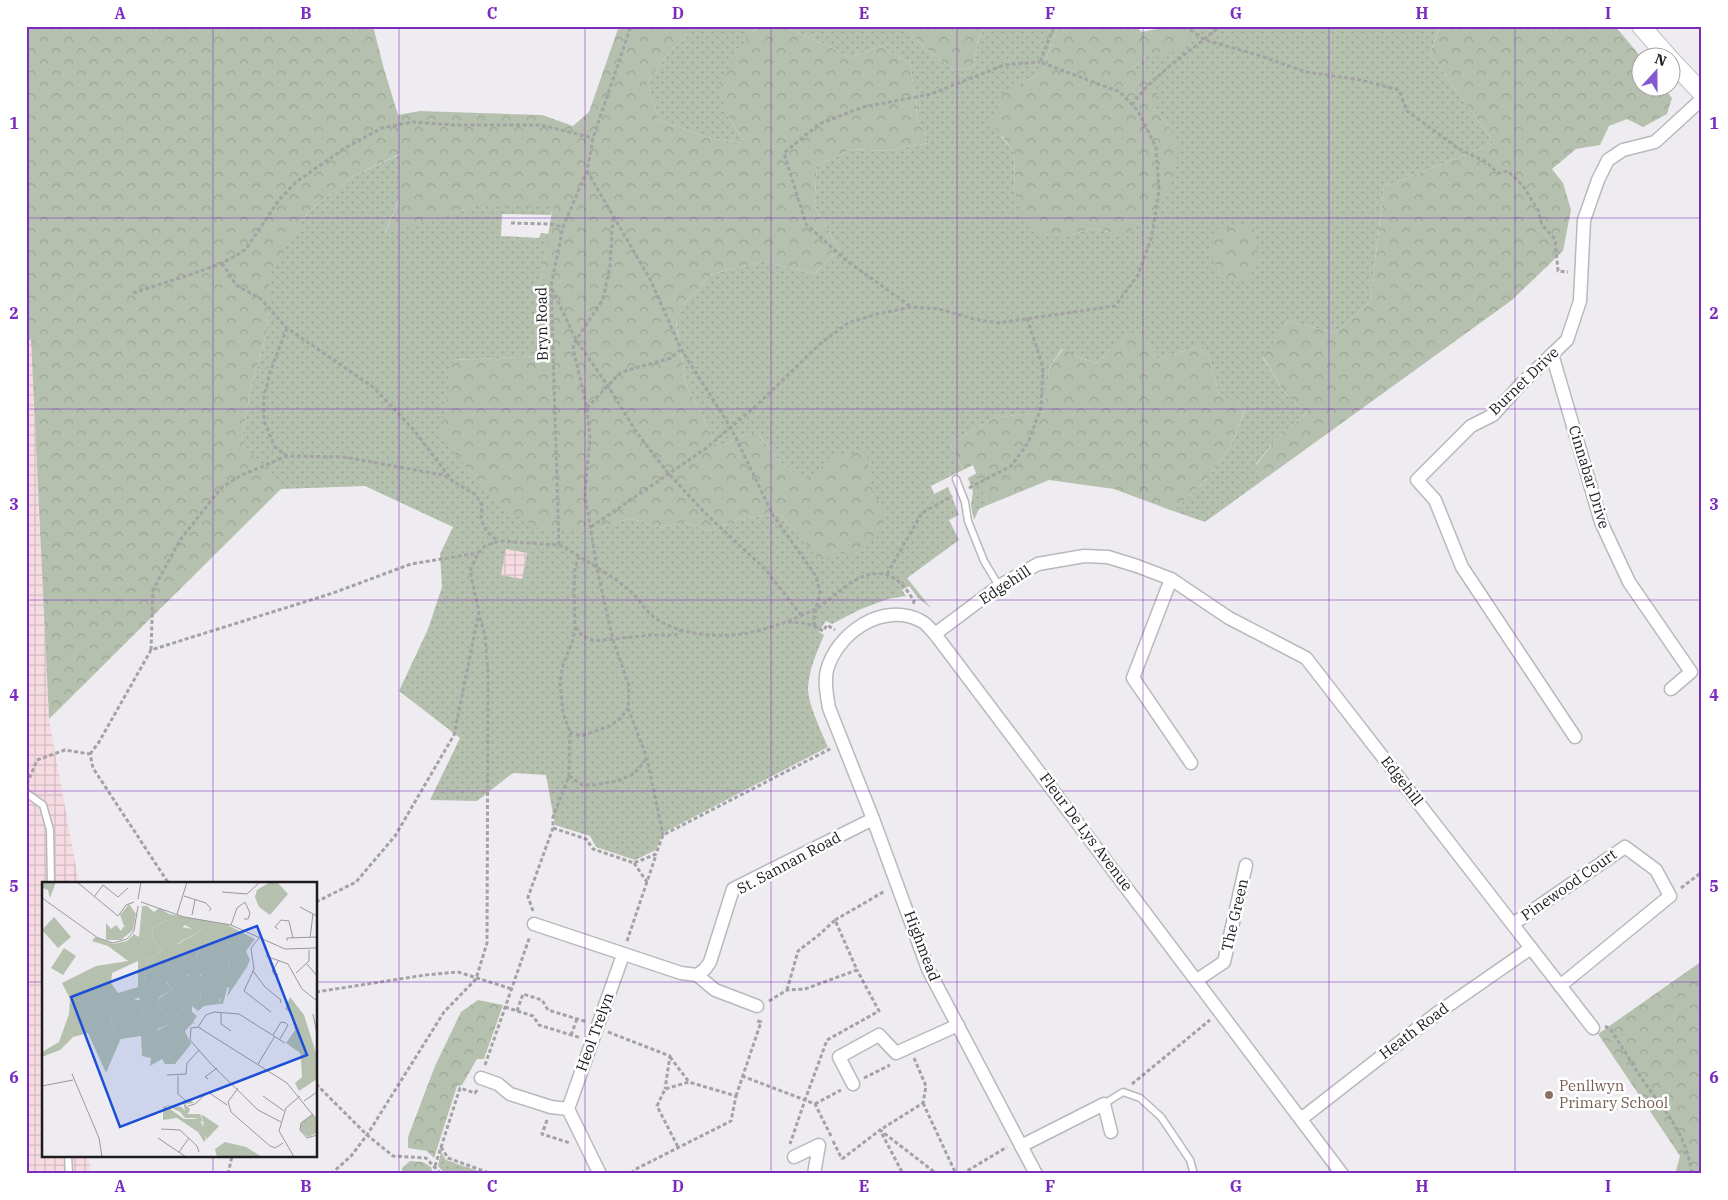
<svg xmlns="http://www.w3.org/2000/svg" width="1728" height="1200" viewBox="0 0 1728 1200" font-family="'IBM Plex Serif',serif">
<defs>
<pattern id="industrial-grid" width="8" height="8" patternUnits="userSpaceOnUse" patternTransform="scale(1.25)"><rect width="8" height="8" fill="#f6dce2"/><path d="M0 4h8M4 0v8" fill="none" stroke="#d2bcc1"/></pattern>
<pattern id="grass-dots" width="8" height="8" patternUnits="userSpaceOnUse" patternTransform="scale(1.25)"><rect width="8" height="8" fill="#b5c1ae"/><path d="M2 2h.1M6 6h.1" fill="none" stroke="#9ba595" stroke-width="1.8" stroke-linecap="round"/></pattern>
<pattern id="forest-crowns" width="20" height="18" patternUnits="userSpaceOnUse" patternTransform="scale(1.25)"><rect width="20" height="18" fill="#b5c1ae"/><path d="M2 6a3 3 0 1 1 6 0M12 15a3 3 0 1 1 6 0" fill="none" stroke="#9ba595"/></pattern>
</defs>
<rect width="100%" height="100%" fill="#eeecf0"/>
<g fill="url(#industrial-grid)">
<polygon points="26,339 31,340 49,719 79,884 44,884 44,1156 89,1156 90,1174 26,1174"/>
<polygon points="506,549 527,553 522,579 501,575"/>
</g>
<g fill="url(#grass-dots)" fill-rule="evenodd">
<polygon points="692,26 764,26 751,32 727,115 745,143 713,139 659,120 647,83 672,49 691,33"/>
<path d="M783,26H904L925,48L954,70L973,68L978,40L985,26H1059L1045,61L1042,74L1020,83L1001,136L1014,152L1015,194L1073,234L1094,228L1113,233L1169,127L1154,108L1134,67L1148,54L1199,32L1196,26H1436L1439,28L1430,54L1494,143L1384,187L1370,302L1336,333L1288,321L1263,358L1284,392L1306,414L1277,438L1256,464L1263,480L1205,522L1173,511L1207,479L1231,446L1245,410L1219,395L1209,356L1197,347L1157,359L1148,342L1110,349L1098,363L1080,358L1062,349L1049,368L1046,411L993,418L950,444L963,470L931,486L934,494L948,487L959,515L949,520L959,540L907,578L931,608L918,598L909,586L902,590L906,596L888,599L861,609L832,624L826,621L819,632L824,635C817,652 809,669 808,688C808,704 821,731 828,747L663,833L656,850L635,860L596,847L590,836L555,825L546,775L513,773L477,801L430,800L460,738L399,691L428,629L442,587L440,554L453,527L365,486L281,489L241,442L251,387L267,332L269,273L308,212L353,176L401,154L400,196L385,233L475,206H553L551,215L502,214L501,236L539,238L541,233L549,234L540,283L545,356L453,360L601,528L630,518L662,528L683,522L710,531L739,519L780,514L821,561L873,496L868,475L803,481L778,460L757,432L742,436L718,448L686,384L676,321L684,303L712,274L763,261L814,274L839,249L814,206L817,166L852,149L884,151L929,143L918,120L910,63L880,46L850,58L826,45ZM506,549L527,553L522,579L501,575Z"/>
<polygon points="977,473 988,505 979,509 974,520 971,505 973,492 968,478"/>
<polygon points="441,1152 446,1160 487,1174 445,1174 438,1166"/>
</g>
<g fill="url(#forest-crowns)">
<polygon points="26,26 373,26 384,69 398,115 420,111 542,115 573,126 589,112 619,26 692,26 691,33 672,49 647,83 659,120 713,139 745,143 727,115 718,85 751,32 764,26 783,26 826,45 850,58 880,46 910,63 918,120 929,143 884,151 852,149 817,166 814,206 839,249 814,274 763,261 712,274 684,303 676,322 686,384 718,448 742,436 757,432 778,460 803,481 835,457 866,451 873,496 889,511 880,532 858,554 839,550 821,562 780,514 739,519 710,531 683,522 662,528 630,518 601,528 542,530 499,506 441,437 453,360 545,356 540,283 553,206 475,206 385,234 400,196 400,154 353,176 308,212 270,273 267,332 251,387 241,442 283,487 49,719 31,340 26,339"/>
<polygon points="904,26 985,26 978,40 973,68 954,70 925,48"/>
<path d="M1059,26H1135L1142,32L1171,26H1196L1199,32L1164,59L1148,54L1134,67L1148,75L1158,91L1154,108C1162,118 1178,135 1178,148C1178,168 1166,194 1158,212L1142,215L1128,233H1113L1094,228L1073,234L1041,235L1023,217L1015,194L1014,152L991,122L998,97L1020,83L1042,74L1045,61Z"/>
<polygon points="1436,26 1615,26 1641,57 1640,88 1664,88 1672,98 1667,114 1643,127 1627,119 1609,126 1600,145 1576,149 1552,169 1563,183 1571,210 1563,251 1512,300 1263,480 1256,465 1277,438 1306,414 1284,392 1263,357 1288,321 1336,333 1370,302 1384,187 1494,143 1430,54 1439,29"/>
<polygon points="1242,224 1254,230 1257,241 1258,261 1248,280 1235,283 1218,271 1210,250 1216,233"/>
<polygon points="1131,332 1148,342 1157,359 1197,347 1209,356 1219,395 1245,409 1231,446 1207,479 1173,511 1114,489 1049,480 988,505 973,465 963,470 950,444 993,418 1045,411 1049,368 1063,349 1080,358 1098,363 1110,349"/>
<polygon points="1702,961 1702,1174 1675,1174 1680,1156 1598,1034"/>
<polygon points="478,1000 503,1005 484,1059 477,1059 462,1085 457,1086 434,1158 427,1151 408,1148 408,1137 435,1066 461,1012"/>
<polygon points="410,1161 423,1162 431,1167 433,1174 402,1174 402,1168"/>
</g>
<g fill="none" stroke-linecap="round" stroke-linejoin="round">
<g stroke="#b9b8bc" stroke-width="9">
<g id="service">
<polyline points="956,479 965,502 968,521 984,561 999,586"/>
<polyline points="26,793 43,805 50,830 51,884"/>
<polyline points="1104,1104 1123,1092 1140,1098 1161,1117 1190,1160 1194,1174"/>
<polyline points="68,1156 69,1174"/>
</g>
</g>
<g stroke="#b9b8bc" stroke-width="15">
<g id="minor">
<polyline points="1552,354 1601,522 1629,582 1691,672 1671,689"/>
<polyline points="1171,579 1133,678 1191,763"/>
<polyline points="935,634 999,586 1038,564 1084,556 1108,557 1137,566 1171,579 1229,618 1306,658 1593,1028"/>
<polyline points="1575,737 1462,567 1435,500 1417,480 1471,426 1493,415 1522,383 1567,340 1580,301 1584,220 1598,180 1608,160 1623,150 1655,142 1702,99"/>
<polyline points="534,924 681,973 697,975 705,969 710,962 733,889 873,819"/>
<polyline points="1513,924 1625,847 1656,870 1670,896 1560,986"/>
<polyline points="697,975 715,990 757,1006"/>
<polyline points="1197,980 1224,962 1246,865"/>
<polyline points="481,1078 498,1084 510,1094 551,1107 568,1109"/>
<polyline points="853,1084 839,1057 879,1035 896,1053 958,1025"/>
<polyline points="1301,1119 1436,1014 1531,948"/>
<polyline points="1021,1146 1104,1104 1111,1132"/>
<polyline points="794,1157 819,1145 814,1174"/>
<polyline points="600,1174 568,1109 623,955"/>
<path d="M1036,1174L928,969L873,819L829,708C827,696 824,682 827,670C837,633 883,601 921,621C926,623 931,630 935,634L1342,1174"/>
</g>
</g>
<g stroke="#b9b8bc" stroke-width="20">
<g id="secondary">
<polyline points="1641,26 1669,58"/>
<polyline points="1670,59 1702,93"/>
</g>
</g>
<g stroke="#a4a2a5" stroke-width="3" stroke-dasharray="4 2.5" stroke-linecap="butt">
<polyline points="635,26 664,28 676,26"/>
<polyline points="1185,26 1205,40 1258,55 1306,72 1361,80 1399,90 1407,111 1459,149 1486,162 1498,173 1508,171 1523,186 1538,210 1542,225 1555,239 1558,271 1568,272"/>
<path d="M1132,105C1154,73 1191,52 1220,26"/>
<polyline points="587,171 650,279 681,349 731,428 773,515 816,576 820,592 814,618 815,626"/>
<polyline points="613,218 610,266 603,299 576,340 573,348 587,408 590,437 585,494 597,569 613,640 629,686 628,708 647,758 663,835"/>
<polyline points="511,223 550,224 563,227"/>
<polyline points="222,263 236,285 261,299 287,328 373,387 413,429 451,479"/>
<polyline points="552,289 576,340 608,386 637,433 668,473 704,512 766,570 801,615"/>
<polyline points="133,293 195,273 222,263 237,255 246,249 279,200 296,182 345,148 382,128 412,122 454,125 541,125 593,138"/>
<polyline points="910,306 847,261 806,224 784,153 819,124 863,107 931,94 1004,65 1040,62"/>
<polyline points="287,328 270,372 264,397 264,421 275,447 287,456"/>
<polyline points="587,408 621,372 671,358 681,349"/>
<polyline points="969,488 1011,466 1028,443 1041,408 1043,367 1027,318"/>
<polyline points="591,527 705,449 757,405 821,343 848,323 877,314 911,307 939,309 974,319 998,323 1115,306 1138,275 1152,236 1159,190 1156,147 1138,111 1120,92 1040,62 1054,26"/>
<polyline points="559,545 551,286 563,227 587,171 593,138 631,26"/>
<polyline points="887,574 922,513 952,496"/>
<path d="M788,622C802,622 812,624 823,631L827,625L835,630"/>
<polyline points="576,627 582,636 595,641 650,635 676,635 681,630"/>
<polyline points="151,650 153,590 180,540 222,487 242,475 287,456 344,457 443,475 476,495 482,505 481,519 487,532 498,541"/>
<polyline points="570,732 581,736 610,726 621,718 627,709"/>
<polyline points="90,754 99,742 151,650 333,593 411,564 478,553"/>
<polyline points="569,776 582,785 594,785 617,781 634,774 647,758"/>
<polyline points="27,784 37,760 65,750 90,754 93,768 169,884"/>
<polyline points="553,828 586,839 593,849 634,863 656,854 663,835 832,748"/>
<polyline points="634,863 647,882"/>
<polyline points="1681,888 1702,872"/>
<path d="M316,902L356,882L395,836L454,735L479,612L470,571L478,553L485,546L499,541L559,545L566,548C587,562 610,574 629,590C637,596 642,606 649,613C671,634 714,638 743,634C766,630 794,620 815,609C828,602 839,590 852,582C880,565 898,574 914,601L913,605"/>
<polyline points="533,911 528,897 553,828 553,817 569,776 570,732 563,713 560,683 563,665 573,640 575,627 574,591 575,567 579,557"/>
<polyline points="835,920 885,891"/>
<polyline points="627,941 656,855"/>
<polyline points="316,992 425,975 458,972 512,989"/>
<polyline points="769,1001 787,990 805,989 857,970 835,920 820,934 798,951 787,990"/>
<polyline points="505,1007 533,1016 539,1025 581,1038"/>
<polyline points="517,1011 523,994 542,1000 548,1010 587,1022"/>
<path d="M1605,1026L1611,1030C1622,1046 1631,1063 1642,1079C1665,1112 1686,1132 1692,1174"/>
<polyline points="608,1032 670,1056 665,1089"/>
<polyline points="571,1035 577,1019"/>
<polyline points="670,1057 689,1082"/>
<polyline points="914,1058 926,1086 923,1103 880,1130 937,1174"/>
<polyline points="485,1065 530,936"/>
<polyline points="742,1076 805,1100 790,1144"/>
<polyline points="864,1078 890,1065"/>
<polyline points="316,1084 367,1135 393,1156 426,1158 441,1174"/>
<polyline points="1132,1084 1210,1020"/>
<polyline points="736,1096 761,1022 755,1020"/>
<polyline points="923,1103 956,1174"/>
<polyline points="815,1104 841,1090"/>
<polyline points="547,1120 542,1134 570,1143"/>
<polyline points="831,1136 815,1104 805,1100 827,1040 879,1011 857,970"/>
<polyline points="833,1141 842,1159"/>
<polyline points="441,1147 448,1158 492,1174"/>
<polyline points="842,1159 880,1130 903,1174"/>
<polyline points="435,1166 460,1088 475,1093 477,1090"/>
<polyline points="228,1174 232,1156"/>
<polyline points="331,1174 351,1156 367,1135 444,1012 476,979 487,943 488,673 485,636 479,614"/>
<polyline points="632,1174 634,1170 731,1121 736,1096 689,1082 665,1089 657,1106 678,1147"/>
<polyline points="962,1174 1007,1147"/>
</g>
<use href="#service" stroke="#fff" stroke-width="6"/>
<use href="#minor" stroke="#fff" stroke-width="12"/>
<use href="#secondary" stroke="#fff" stroke-width="18"/>
</g>
<path fill="none" stroke="#7b2cbf" stroke-width="1" stroke-opacity="0.55" d="M213,26V884M399,26V1174M585,26V1174M771,26V1174M957,26V1174M1143,26V1174M1329,26V1174M1515,26V1174M26,218H1702M26,409H1702M26,600H1702M26,791H1702M26,982H44M316,982H1702M213,1156V1174"/>
<circle fill="#8d6e63" stroke="#fff" stroke-width="2" cx="1549" cy="1095" r="5"/>
<g text-anchor="middle" stroke-width="5" stroke-linejoin="round" paint-order="stroke">
<g font-size="15" fill="#1c1b1d" stroke="#fff">
<text transform="translate(542 324) rotate(-91)" y="5">Bryn Road</text>
<text transform="translate(1524 381) rotate(-44)" y="5">Burnet Drive</text>
<text transform="translate(1589 477) rotate(73)" y="5">Cinnabar Drive</text>
<text transform="translate(1005 585) rotate(-33)" y="5">Edgehill</text>
<text transform="translate(1402 781) rotate(52)" y="5">Edgehill</text>
<text transform="translate(1086 832) rotate(53)" y="5">Fleur De Lys Avenue</text>
<text transform="translate(789 863) rotate(-28)" y="5">St. Sannan Road</text>
<text transform="translate(1569 885) rotate(-35)" y="5">Pinewood Court</text>
<text transform="translate(1235 915) rotate(-77)" y="5">The Green</text>
<text transform="translate(922 946) rotate(69)" y="5">Highmead</text>
<text transform="translate(1414 1031) rotate(-37)" y="5">Heath Road</text>
<text transform="translate(595 1032) rotate(-70)" y="5">Heol Trelyn</text>
</g>
<g font-size="15" fill="#785e54" stroke="#fff" text-anchor="start">
<text x="1559" y="1091">Penllwyn<tspan x="1559" dy="17">Primary School</tspan></text>
</g>
</g>
<g transform="translate(42 882)">
<rect width="275" height="275" fill="#eeecf0"/>
<path d="M87,22L94,32L91,48L84,49L78,33ZM124,38L134,44L151,47L122,64L136,62L160,48L174,62L175,59H185L196,69L186,78L189,91L181,122H177L179,117L169,106L158,109L159,117L150,124V130L155,134L151,140L155,143L151,141L143,149L149,162L133,182H123L120,177L108,184L109,176L100,174L99,154L79,157L73,153L69,134L78,115L80,124L88,118L97,115L92,118H98L102,131L93,136L116,148L144,133L141,128L135,134H125L115,122L117,116L130,108L124,99L133,90L130,85L115,100L105,101L102,98L106,78L120,69L111,58L110,47ZM158,68L154,76L158,79L159,94H146L144,80L150,71ZM266,175L272,176L275,183V197L257,209L253,201L260,195L259,177ZM147,217L152,221L143,222L148,227L146,232H158L164,247L159,232L177,244L165,257L160,248L161,240L153,236H143L138,230L124,223L140,225L143,229L141,219ZM271,232L275,239V251L266,255L258,248L259,241Z" fill="#b5c1ae" fill-rule="evenodd"/>
<path d="M0,0H14L8,16L6,8L0,6ZM100,24H105L112,30L117,26L127,32L184,42L213,57L204,69L208,78L205,85L185,115L187,106L180,102L189,91L186,78L196,69L185,59H175L174,63L160,48L124,68L121,64L150,47L143,43L137,48L124,38L110,47L111,58L120,69L106,78L102,98L105,101L114,100L110,95L111,88L130,85L135,92L124,100L130,108L117,115L115,122L125,134L128,131L135,134L141,128L146,134L144,140L141,142L134,139L109,150L104,149L94,144L93,136L102,131L97,115L80,125L78,116L69,134L73,153L79,156L64,191L46,151L31,155L18,168L0,175V170L17,160L27,132L28,117L20,101L54,84L86,79L66,64L50,59L53,55L71,62L85,59L92,52L97,55ZM96,79V105L76,111L69,101L70,91ZM64,41L69,47L74,43L79,49L81,45L91,48L79,58H64ZM158,68L154,75L162,82L163,90L151,98L140,85L144,72ZM172,103L180,108L177,122L162,124L156,129L150,124L159,117L158,109ZM248,115L262,133L275,174L273,181L272,176L259,177L258,171L244,161L253,148L249,131L243,127ZM124,224L142,237H158L164,257L162,260L156,250L135,236L121,238V225Z" fill="#b5c1ae" fill-rule="evenodd"/>
<path d="M228,0L236,1L246,12L228,33L217,25L213,15L215,8ZM12,35L29,55L16,66L0,48ZM22,66L34,74L21,93L9,86ZM183,260L204,265L220,275H175L173,267Z" fill="#b5c1ae"/>
<path fill="none" stroke="#9a989c" stroke-width="1" d="M35,0L76,34L84,23L92,20M180,10L205,12L218,0M142,14L164,21L169,27L167,29M52,15L61,3L76,15L86,6M0,16L56,56L71,61L85,57L92,49L96,24M96,17L99,0M99,20L142,35L189,43L243,67L275,66M258,25L275,34M135,32L145,0M150,33L153,18M189,43L195,26L203,20L208,31L206,37H202M236,47L233,45L239,38L247,39L251,56M217,56L209,66L212,87L202,109L229,130M268,56L271,32M245,59V56L275,55M224,74L246,82L260,107L275,119M265,82L275,94M211,89L223,105L239,118L238,121M254,91L267,79V68M236,92L234,94L230,89L237,78M179,130V142L189,149M271,132L275,152M156,145L164,133L172,130L197,132L243,161M231,153L239,140L244,141L246,143L238,157M216,182L233,154M30,192L57,256L60,275M125,193L144,192L145,181L157,168M136,194V212L144,219M166,197L163,195L175,186M0,204L31,198M196,206L186,220L189,230L228,264L233,266L241,261M221,214L242,229M262,219L275,210M146,224L153,222L166,210L185,223M271,232L259,241L258,248L265,256L275,253M239,240L216,228L169,182L148,158L149,146L156,145L245,201L275,238M119,247L138,248L155,264L157,270M116,256L144,275M137,270L147,256M252,275L237,249L244,226L258,214"/>
<path fill="#1d4ed8" fill-opacity="0.15" stroke="#1d4ed8" stroke-width="2.5" d="M215,44L265,173L78,245L29,115Z"/>
<rect width="275" height="275" fill="none" stroke="#1c1b1d" stroke-width="2.5"/>
</g>
<rect width="1728" height="1200" fill="none" stroke="#ffffff" stroke-width="55"/>
<g transform="translate(1656 72) rotate(21)"><circle r="24" fill="#ffffff" stroke="#a4a4a5"/>
<path d="M0-4L9 19L0 12L-9 19Z" fill="#8358d1"/>
<text y="-8" font-size="14" font-weight="bold" text-anchor="middle" fill="#1c1b1d">N</text>
</g>
<rect x="28" y="28" width="1672" height="1144" fill="none" stroke="#7b2cbf" stroke-width="2"/>
<g font-size="16" text-anchor="middle" font-weight="bold" fill="#7b2cbf">
<text x="120" y="19">A</text>
<text x="306" y="19">B</text>
<text x="492" y="19">C</text>
<text x="678" y="19">D</text>
<text x="864" y="19">E</text>
<text x="1050" y="19">F</text>
<text x="1236" y="19">G</text>
<text x="1422" y="19">H</text>
<text x="1608" y="19">I</text>
<text x="14" y="129">1</text>
<text x="1714" y="129">1</text>
<text x="14" y="319">2</text>
<text x="1714" y="319">2</text>
<text x="14" y="510">3</text>
<text x="1714" y="510">3</text>
<text x="14" y="701">4</text>
<text x="1714" y="701">4</text>
<text x="14" y="892">5</text>
<text x="1714" y="892">5</text>
<text x="14" y="1083">6</text>
<text x="1714" y="1083">6</text>
<text x="120" y="1192">A</text>
<text x="306" y="1192">B</text>
<text x="492" y="1192">C</text>
<text x="678" y="1192">D</text>
<text x="864" y="1192">E</text>
<text x="1050" y="1192">F</text>
<text x="1236" y="1192">G</text>
<text x="1422" y="1192">H</text>
<text x="1608" y="1192">I</text>
</g>
</svg>
